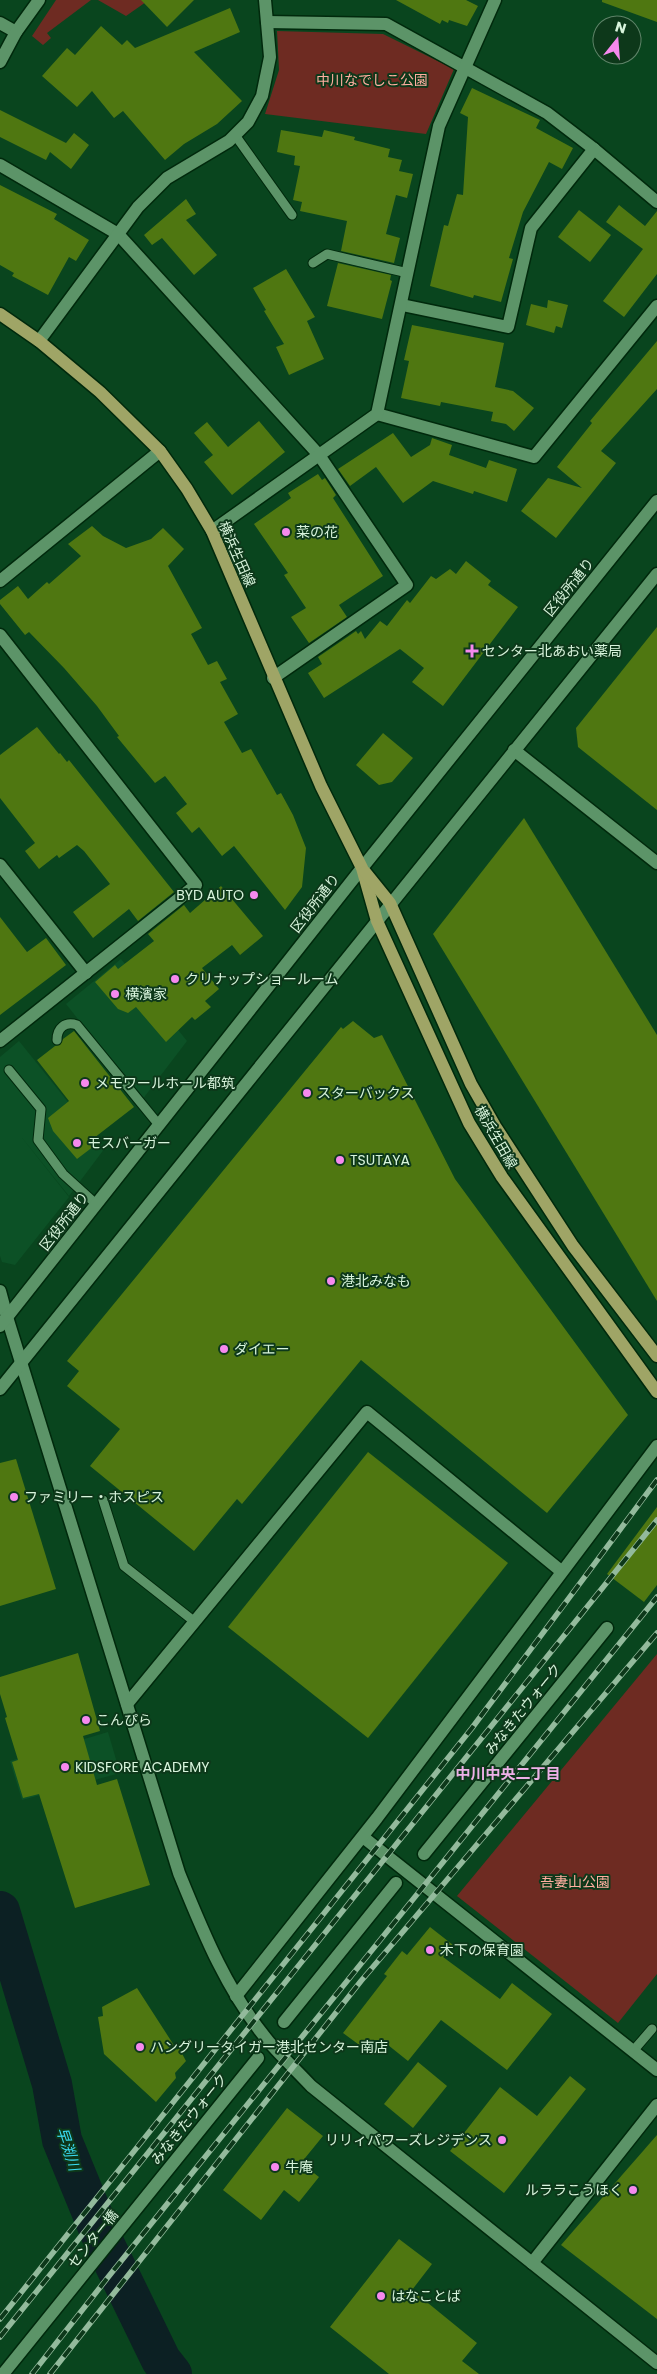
<svg xmlns="http://www.w3.org/2000/svg" width="657" height="2374" viewBox="0 0 657 2374" font-family="Poppins,'Noto Sans JP',sans-serif">
<rect width="100%" height="100%" fill="#09451e"/>
<g fill="#0c5126">
<polygon points="121,959 187,1041 142,1100 66,1004"/>
<polygon points="19,1041 105,1148 69,1196 19,1134 69,1197 15,1265 2,1262 0,1256 0,1057"/>
<polygon points="108,1732 120,1773 22,1800 10,1761"/>
</g>
<g fill="#6e2b22">
<polygon points="56,0 91,0 47,33 51,38 43,45 32,36"/>
<polygon points="98,0 145,0 146,2 126,16"/>
<polygon points="277,31 383,34 454,69 426,134 265,114 279,70"/>
<polygon points="657,1654 657,1974 618,2023 457,1896"/>
</g>
<g fill="none" stroke-linecap="round" stroke-linejoin="round">
<polyline stroke="#0c2023" stroke-width="40" points="0,1911 52,2084 62,2140 105,2245 161,2360 172,2374"/>
</g>
<g fill="#4f7711">
<polygon points="141,0 194,0 167,27"/>
<polygon points="396,0 466,0 478,6 467,26 449,20 448,23 442,20 440,24"/>
<polygon points="602,0 657,0 657,22 602,2"/>
<polygon points="230,8 240,32 194,52 242,101 217,124 184,144 165,160 123,111 114,118 92,91 77,107 42,76 67,48 75,55 101,26 122,45 127,40 135,48"/>
<polygon points="472,88 540,120 536,128 573,148 562,169 549,162 523,212 509,258 513,259 501,302 474,295 473,298 430,286 444,225 448,226 457,194 463,195 468,117 460,113"/>
<polygon points="0,110 66,143 74,133 89,145 71,169 50,152 46,160 0,137"/>
<polygon points="281,130 322,137 324,130 355,137 354,140 390,149 388,157 402,160 399,171 413,174 407,198 396,195 386,234 400,238 394,263 341,251 347,221 300,211 302,202 293,200 300,166 294,165 295,156 277,152"/>
<polygon points="0,185 57,214 54,219 89,240 76,261 69,257 48,295 12,276 14,273 0,265"/>
<polygon points="186,199 196,214 186,220 217,255 194,275 162,238 152,245 144,235"/>
<polygon points="619,205 645,226 657,211 657,274 624,317 603,301 643,249 606,222"/>
<polygon points="579,210 611,235 590,262 558,237"/>
<polygon points="338,263 391,275 390,280 392,281 382,319 327,306"/>
<polygon points="286,269 315,317 307,321 324,359 289,375 276,347 284,344 264,311 266,310 253,288"/>
<polygon points="548,300 568,305 562,328 556,326 554,333 526,325 531,304 547,308"/>
<polygon points="412,325 504,343 495,387 513,391 534,408 514,431 506,424 491,421 493,412 441,402 440,406 401,398 409,361 404,360"/>
<polygon points="657,341 657,389 601,451 616,463 556,538 521,511 548,478 582,488 557,467 592,423 590,421"/>
<polygon points="259,421 285,452 232,495 204,462 213,455 194,433 207,422 228,447"/>
<polygon points="393,433 411,457 430,445 432,438 452,445 449,455 486,468 489,460 517,469 507,502 474,491 473,494 433,481 403,503 376,467 350,486 338,469"/>
<polygon points="318,474 322,480 325,478 336,495 333,498 383,576 339,605 347,617 309,643 291,617 306,608 284,575 288,573 254,524 291,498 288,493"/>
<polygon points="92,526 103,536 126,548 151,539 163,528 184,549 168,566 202,628 191,634 208,665 217,661 227,679 220,682 238,714 224,722 242,753 251,749 277,795 281,793 293,815 306,848 302,887 285,910 234,846 222,856 199,827 192,833 176,813 187,804 165,776 155,783 117,737 119,736 97,706 64,668 29,632 25,635 0,604 0,600 18,586 28,599 47,582 49,584 81,556 68,544"/>
<polygon points="466,561 491,581 488,585 518,607 443,706 412,682 424,668 400,649 324,698 308,673 322,664 318,657 356,631 358,634 361,631 365,639 380,621 387,626 407,600 410,603 431,576 436,579 450,569 456,574"/>
<polygon points="657,627 657,810 578,747 576,728"/>
<polygon points="37,727 59,754 60,753 67,762 69,760 174,892 138,921 129,909 93,938 73,912 110,884 84,851 77,845 59,858 57,855 39,869 25,851 35,843 0,798 0,755"/>
<polygon points="383,733 413,758 392,782 379,785 356,765"/>
<polygon points="524,818 657,1035 657,1301 433,934"/>
<polygon points="221,886 263,936 240,955 232,945 202,968 219,989 205,1001 211,1007 195,1020 192,1017 166,1042 136,1007 128,1013 118,1009 95,982 115,965 118,969 154,941 148,934 184,905 190,913"/>
<polygon points="0,917 27,952 46,938 66,965 0,1015"/>
<polygon points="353,1021 374,1038 382,1035 455,1179 628,1415 547,1513 361,1360 242,1504 237,1499 194,1551 90,1466 120,1429 67,1386 79,1371 67,1361 341,1027 343,1029"/>
<polygon points="74,1031 134,1107 94,1138 98,1143 77,1159 53,1131 48,1118 69,1101 37,1060 55,1046 60,1045 63,1039"/>
<polygon points="368,1452 508,1563 368,1738 228,1627"/>
<polygon points="16,1459 56,1589 0,1606 0,1463"/>
<polygon points="657,1507 657,1585 644,1602 607,1574"/>
<polygon points="78,1653 100,1731 83,1736 97,1785 117,1779 150,1885 75,1908 39,1794 23,1798 12,1762 18,1760 5,1718 7,1717 0,1694 0,1677"/>
<polygon points="430,1927 453,1945 443,1957 500,1999 512,1983 552,2014 507,2070 441,2020 408,2061 383,2041 373,2055 343,2033 387,1976 384,1974 402,1951 407,1955"/>
<polygon points="137,1988 177,2050 179,2048 186,2061 175,2073 176,2078 156,2102 104,2054 98,2017 103,2016 102,2007"/>
<polygon points="418,2062 447,2086 413,2128 384,2104"/>
<polygon points="570,2076 586,2089 504,2193 450,2151 500,2087 537,2116"/>
<polygon points="287,2108 323,2136 301,2163 319,2177 299,2202 284,2190 261,2220 223,2190"/>
<polygon points="657,2135 657,2319 561,2245"/>
<polygon points="399,2239 432,2264 412,2290 477,2343 462,2361 479,2374 389,2374 330,2327"/>
</g>
<g fill="none" stroke-linecap="round" stroke-linejoin="round">
<g stroke="#00290c" stroke-width="11">
<g id="service">
<polyline points="235,135 292,215"/>
<polyline points="313,263 327,254 408,273"/>
<path d="M57,1040C57,1028 65,1021 77,1025L159,1125"/>
<polyline points="9,1070 41,1109 38,1140 63,1174 96,1204"/>
<polyline points="103,1500 124,1566 195,1622"/>
<polyline points="633,2051 652,2029"/>
</g>
</g>
<g stroke="#00290c" stroke-width="15">
<g id="pedestrian">
<polyline points="424,1854 607,1628"/>
<polyline points="284,2022 396,1883"/>
<polyline points="3,2374 258,2058"/>
</g>
</g>
<g stroke="#00290c" stroke-width="15">
<g id="minor">
<polyline points="267,22 386,24 547,113 594,149 657,202"/>
<polyline points="0,23 16,32"/>
<polyline points="0,62 16,32 39,0"/>
<polyline points="0,165 118,234 319,455 407,585 273,678"/>
<polyline points="402,305 508,327 531,228 594,149"/>
<polyline points="39,341 138,207 167,178 229,141 248,122 262,96 270,57 265,0"/>
<polyline points="377,414 534,457 657,306"/>
<polyline points="212,531 377,414 439,126 495,0"/>
<polyline points="0,581 160,451"/>
<polyline points="0,635 196,885 0,1041"/>
<polyline points="0,865 86,973"/>
<polyline points="0,1291 7,1317"/>
<polyline points="127,1704 367,1412 561,1571"/>
<polyline points="363,1837 657,2070"/>
<polyline points="532,2263 657,2105"/>
</g>
</g>
<g stroke="#00290c" stroke-width="15">
<g id="tertiary">
<polyline points="514,750 657,863"/>
<path d="M7,1317L179,1873C203,1932 227,1992 269,2042C282,2057 297,2071 311,2086L657,2363"/>
<polyline points="0,1326 362,868 657,501"/>
<polyline points="0,1389 657,574"/>
<polyline points="236,1996 377,1818 657,1446"/>
</g>
</g>
<g stroke="#00290c" stroke-width="15">
<g id="primary">
<polyline points="0,314 39,341 100,392 160,451 187,489 212,531 321,786 362,868 377,921 469,1123 502,1177 657,1392"/>
<polyline points="365,872 390,903 471,1084 495,1126 573,1246 657,1356"/>
</g>
</g>
<use href="#service" stroke="#5c9468" stroke-width="9"/>
<use href="#pedestrian" stroke="#5c9468" stroke-width="12"/>
<use href="#minor" stroke="#5c9468" stroke-width="12"/>
<use href="#tertiary" stroke="#5c9468" stroke-width="12"/>
<use href="#primary" stroke="#9fa566" stroke-width="12"/>
<g stroke="#93ba9c" stroke-width="5.5">
<g id="rail">
<polyline points="0,2319 472,1728 657,1480"/>
<polyline points="0,2337 657,1520"/>
<polyline points="32,2374 109,2276 657,1597"/>
<polyline points="50,2374 361,1981 657,1633"/>
</g>
</g>
<use href="#rail" stroke="#0d381a" stroke-width="4" stroke-dasharray="11" stroke-linecap="butt"/>
</g>
<g fill="#f689ee" stroke="#0d381a" stroke-width="2">
<circle cx="286" cy="532" r="5"/>
<path d="M469.5 643.5h5v5h5v5h-5v5h-5v-5h-5v-5h5z"/>
<circle cx="254" cy="895" r="5"/>
<circle cx="175" cy="979" r="5"/>
<circle cx="115" cy="994" r="5"/>
<circle cx="85" cy="1083" r="5"/>
<circle cx="307" cy="1093" r="5"/>
<circle cx="77" cy="1143" r="5"/>
<circle cx="340" cy="1160" r="5"/>
<circle cx="331" cy="1281" r="5"/>
<circle cx="224" cy="1349" r="5"/>
<circle cx="14" cy="1497" r="5"/>
<circle cx="86" cy="1720" r="5"/>
<circle cx="65" cy="1767" r="5"/>
<circle cx="430" cy="1950" r="5"/>
<circle cx="140" cy="2047" r="5"/>
<circle cx="502" cy="2140" r="5"/>
<circle cx="275" cy="2167" r="5"/>
<circle cx="633" cy="2190" r="5"/>
<circle cx="381" cy="2296" r="5"/>
</g>
<g text-anchor="middle" stroke-width="4" stroke-linejoin="round" paint-order="stroke">
<g font-size="14" fill="#ffaea0" stroke="#0d381a">
<text x="372" y="85">中川なでしこ公園</text>
<text x="575" y="1887">吾妻山公園</text>
</g>
<g font-size="14" fill="#d8f4dc" stroke="#0d381a" text-anchor="start">
<text x="296" y="537">菜の花</text>
<text x="482" y="656">センター北あおい薬局</text>
<text x="244" y="900" text-anchor="end">BYD AUTO</text>
<text x="185" y="984">クリナップショールーム</text>
<text x="125" y="999">横濱家</text>
<text x="95" y="1088">メモワールホール都筑</text>
<text x="317" y="1098">スターバックス</text>
<text x="87" y="1148">モスバーガー</text>
<text x="350" y="1165">TSUTAYA</text>
<text x="341" y="1286">港北みなも</text>
<text x="234" y="1354">ダイエー</text>
<text x="24" y="1502">ファミリー・ホスピス</text>
<text x="96" y="1725">こんぴら</text>
<text x="75" y="1772">KIDSFORE ACADEMY</text>
<text x="440" y="1955">木下の保育園</text>
<text x="150" y="2052">ハングリータイガー港北センター南店</text>
<text x="492" y="2145" text-anchor="end">リリィパワーズレジデンス</text>
<text x="285" y="2172">牛庵</text>
<text x="623" y="2195" text-anchor="end">ルララこうほく</text>
<text x="391" y="2301">はなことば</text>
</g>
<g font-size="14" fill="#d8f4dc" stroke="#0d381a">
<text transform="translate(237 554) rotate(66)" y="5">横浜生田線</text>
<text transform="translate(569 587) rotate(-51)" y="5">区役所通り</text>
<text transform="translate(315 903) rotate(-52)" y="5">区役所通り</text>
<text transform="translate(496 1137) rotate(60)" y="5">横浜生田線</text>
<text transform="translate(64 1221) rotate(-52)" y="5">区役所通り</text>
<text transform="translate(523 1709) rotate(-51)" y="5">みなきたウォーク</text>
<text transform="translate(189 2119) rotate(-51)" y="5">みなきたウォーク</text>
<text transform="translate(93 2239) rotate(-51)" y="5">センター橋</text>
</g>
<g font-size="15" font-weight="bold" fill="#eeb1e8" stroke="#0d381a">
<text x="508" y="1779">中川中央二丁目</text>
</g>
<g font-size="15" font-style="italic" fill="#3adaf2" stroke="#0d381a">
<text transform="translate(68 2149) rotate(72)" y="5">早渕川</text>
</g>
</g>
<g transform="translate(617 40) rotate(17)"><circle r="24" fill="#0d381a" stroke="#5e8368"/>
<path d="M0-4L9 19L0 12L-9 19Z" fill="#f689ee"/>
<text y="-8" font-size="14" font-weight="bold" text-anchor="middle" fill="#d8f4dc">N</text>
</g>
</svg>
